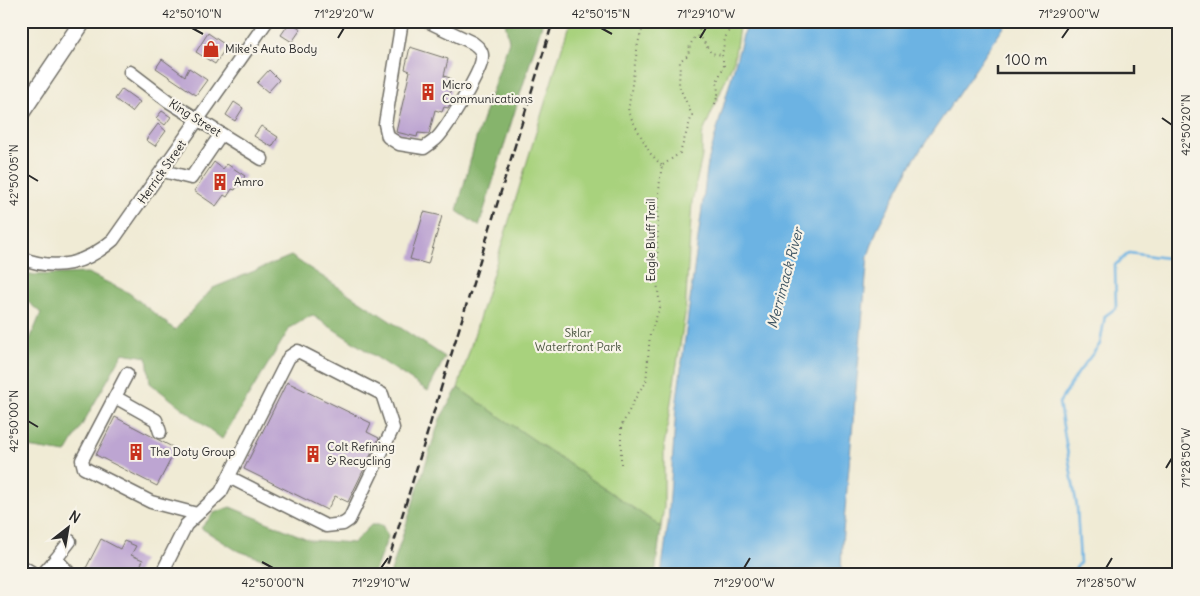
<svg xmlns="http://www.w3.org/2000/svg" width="1200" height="596" viewBox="0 0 1200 596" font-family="Delius,sans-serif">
<rect width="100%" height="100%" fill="#f7f3e8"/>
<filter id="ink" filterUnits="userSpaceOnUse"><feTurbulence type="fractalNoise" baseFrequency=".02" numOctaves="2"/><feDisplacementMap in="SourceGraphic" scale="10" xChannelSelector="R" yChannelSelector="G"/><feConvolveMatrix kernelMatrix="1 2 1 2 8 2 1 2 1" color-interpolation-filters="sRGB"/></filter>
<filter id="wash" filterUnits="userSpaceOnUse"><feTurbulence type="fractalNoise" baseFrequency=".0096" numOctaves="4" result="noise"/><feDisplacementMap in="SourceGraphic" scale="20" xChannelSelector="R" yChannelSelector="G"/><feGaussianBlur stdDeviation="1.12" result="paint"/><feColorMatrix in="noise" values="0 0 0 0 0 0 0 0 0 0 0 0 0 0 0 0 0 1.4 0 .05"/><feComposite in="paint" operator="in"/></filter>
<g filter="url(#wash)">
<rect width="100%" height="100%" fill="#f0ebd5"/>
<polygon fill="#a8d27d" stroke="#6a7e54" points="570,21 740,21 734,60 702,135 702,156 692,202 685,314 664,446 664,506 661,527 458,388"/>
<g fill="#86b46c" stroke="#58704c">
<polygon points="505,21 543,21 479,226 457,211 476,139 509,41"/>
<polygon points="291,256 445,357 428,391 312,315 290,328 222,439 150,383 147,357 123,353 66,453 21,446 21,361 41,313 21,296 21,272 35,275 88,273 129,293 175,330 213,288"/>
<polygon points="458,388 661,527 655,575 390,575 440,419"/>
<polygon points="230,507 310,540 353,543 371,525 382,525 388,537 373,575 285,575 285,567 236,550 201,528 214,513"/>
</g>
<polygon fill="#6cb3e3" stroke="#4c6f87" points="747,21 1008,21 913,161 878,227 868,256 842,544 841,575 661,575 668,524 676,408 708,162"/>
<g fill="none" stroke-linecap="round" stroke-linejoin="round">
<polyline stroke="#6cb3e3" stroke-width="2.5" points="1070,575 1080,563 1077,507 1059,403 1078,373 1100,344 1105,316 1116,308 1115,265 1129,253 1167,258 1179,264"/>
</g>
<g id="blocks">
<g fill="#bda5d2">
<polygon points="290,22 301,29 292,42 281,35"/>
<polygon points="208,33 227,46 215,64 196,52"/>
<polygon points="410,47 448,59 444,76 450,78 448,87 451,88 449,97 453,98 448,108 444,107 442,112 435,110 429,134 418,133 417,137 396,132 410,71 405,69"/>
<polygon points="162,59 185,76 189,68 207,80 196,95 156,68"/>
<polygon points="269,70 279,80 268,92 257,83"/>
<polygon points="122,89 140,102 132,112 115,99"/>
<polygon points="234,102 243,108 235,121 226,115"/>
<polygon points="162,111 171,117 165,125 156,118"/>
<polygon points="158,124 166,131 155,146 146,140"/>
<polygon points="261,126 278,137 272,147 254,136"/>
<polygon points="214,162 223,169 227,164 245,176 235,190 232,189 227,197 224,195 216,206 194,191"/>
<polygon points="424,212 442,216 428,264 410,259"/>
<polygon points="287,382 371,423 367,432 379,438 348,502 335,496 327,510 244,469"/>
<polygon points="115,417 176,449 157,486 96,455"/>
<polygon points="101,539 120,549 124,541 136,546 131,555 143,560 136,575 89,575 84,572"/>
</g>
</g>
</g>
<g filter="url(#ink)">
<use href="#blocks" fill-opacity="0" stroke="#706e66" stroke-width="1"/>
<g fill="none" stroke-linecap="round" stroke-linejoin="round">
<g stroke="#706e66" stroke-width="15">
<g id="minor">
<path d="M402,21L385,124L388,137L399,144L424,148C428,145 433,142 437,138C446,129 482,71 482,58C483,51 478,47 473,43L427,21"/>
<polyline points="130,72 168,101 262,159"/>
<polyline points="163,171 191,178 221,134"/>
<path d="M21,258C57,272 85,264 113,240L267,21"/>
<polyline points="127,374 82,460 84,468 151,502 197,514"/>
<polyline points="115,397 156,420 160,432"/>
<polyline points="56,559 70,541"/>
<polyline points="21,566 36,575"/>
<polyline points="42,575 56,559 71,575"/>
<polyline points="161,575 186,525 221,492 289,357 298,351 382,394 393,428 349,520 343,524 326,526 229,477"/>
</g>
</g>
<g stroke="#706e66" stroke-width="19">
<polyline id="major" points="21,113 83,21"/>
</g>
<g stroke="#706e66" stroke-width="2" stroke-dasharray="1 4" stroke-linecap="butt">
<polyline points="645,21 638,43 628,112 650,153 662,166"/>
<polyline points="695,21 699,27 700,36"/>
<polyline points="699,26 717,25 727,21"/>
<polyline points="643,27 651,21"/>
<polyline points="715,104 718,94 717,81 724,66 722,55 725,38 734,21"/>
<polyline points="663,165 680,153 692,115 679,86 680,61 688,55 690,45 695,37 700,36 711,53 722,55"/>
<polyline points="621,464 621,427 639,391 646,383 650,334 660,307 657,282 658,210 660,178 662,166"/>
</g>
<use href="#minor" stroke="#fff" stroke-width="12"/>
<use href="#major" stroke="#fff" stroke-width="16"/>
<polyline stroke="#2b2b2b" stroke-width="2.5" stroke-dasharray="8 4" stroke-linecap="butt" points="384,575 553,21"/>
</g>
</g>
<path fill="none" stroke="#2b2b2b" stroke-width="2" d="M192,28L203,34M601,28L612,34M338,38L344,28M700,38L706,28M1062,38L1069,28M1162,118L1172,125M28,175L38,181M28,421L38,427M1166,468L1172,458M262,562L273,568M381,568L388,558M744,568L750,558M1106,568L1112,558"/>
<defs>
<g id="shop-bare" transform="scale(1.35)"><path d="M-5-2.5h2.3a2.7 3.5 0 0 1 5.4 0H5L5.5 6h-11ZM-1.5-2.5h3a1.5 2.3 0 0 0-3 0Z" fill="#c8321e" stroke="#f7f3e8" stroke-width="2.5" paint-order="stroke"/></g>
<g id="building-bare" transform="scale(1.35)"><path d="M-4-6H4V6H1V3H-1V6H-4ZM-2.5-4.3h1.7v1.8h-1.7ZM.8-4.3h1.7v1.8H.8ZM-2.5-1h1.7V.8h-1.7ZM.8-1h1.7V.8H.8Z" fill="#c8321e" stroke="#f7f3e8" stroke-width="2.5" paint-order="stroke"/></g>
</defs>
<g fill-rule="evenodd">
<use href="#shop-bare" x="211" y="49"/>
<use href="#building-bare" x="428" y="92"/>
<use href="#building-bare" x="220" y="182"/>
<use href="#building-bare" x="136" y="452"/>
<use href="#building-bare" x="313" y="454"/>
</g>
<g text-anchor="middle" stroke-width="4.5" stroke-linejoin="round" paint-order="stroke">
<g font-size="12" fill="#2b2b2b" stroke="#f7f3e8" text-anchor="start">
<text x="225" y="53">Mike's Auto Body</text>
<text x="442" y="89">Micro<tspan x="442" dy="14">Communications</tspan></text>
<text x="234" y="186">Amro</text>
<text x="327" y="451">Colt Refining<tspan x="327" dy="14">&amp; Recycling</tspan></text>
<text x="150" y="456">The Doty Group</text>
</g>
<g font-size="12" fill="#2b2b2b" stroke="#f7f3e8">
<text transform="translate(195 118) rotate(32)" y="4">King Street</text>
<text transform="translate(162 172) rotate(-55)" y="4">Herrick Street</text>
<text transform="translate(651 240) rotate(-90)" y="4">Eagle Bluff Trail</text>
</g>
<g font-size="12" fill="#4a5540" stroke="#f7f3e8">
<text x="578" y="337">Sklar<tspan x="578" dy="14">Waterfront Park</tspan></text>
</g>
<g font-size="14" font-style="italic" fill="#3e5462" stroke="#f7f3e8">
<text transform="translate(785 278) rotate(-75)" y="5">Merrimack River</text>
</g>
</g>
<rect width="1200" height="596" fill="none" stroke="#f7f3e8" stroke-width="55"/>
<g transform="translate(68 528) rotate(31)" stroke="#f7f3e8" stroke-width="4" paint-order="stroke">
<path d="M0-4L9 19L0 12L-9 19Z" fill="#2b2b2b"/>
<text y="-8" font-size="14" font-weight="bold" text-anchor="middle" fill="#2b2b2b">N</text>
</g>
<path d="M998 65v8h136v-8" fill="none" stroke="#2b2b2b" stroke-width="2.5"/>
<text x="1005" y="65" font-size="15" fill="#2b2b2b" stroke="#f7f3e8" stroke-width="4" paint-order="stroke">100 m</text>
<rect x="28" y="28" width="1144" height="540" fill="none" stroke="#2b2b2b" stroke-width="2"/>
<g font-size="12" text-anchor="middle" fill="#2b2b2b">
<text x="192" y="18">42°50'10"N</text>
<text x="344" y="18">71°29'20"W</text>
<text x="601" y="18">42°50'15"N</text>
<text x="706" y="18">71°29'10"W</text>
<text x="1069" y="18">71°29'00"W</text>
<text transform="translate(1186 125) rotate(-90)" y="4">42°50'20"N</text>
<text transform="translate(14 175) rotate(-90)" y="4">42°50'05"N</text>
<text transform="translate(14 421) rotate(-90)" y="4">42°50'00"N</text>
<text transform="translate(1186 458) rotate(-90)" y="4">71°28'50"W</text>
<text x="273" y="587">42°50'00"N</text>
<text x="381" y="587">71°29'10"W</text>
<text x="744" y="587">71°29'00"W</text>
<text x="1106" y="587">71°28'50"W</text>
</g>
</svg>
